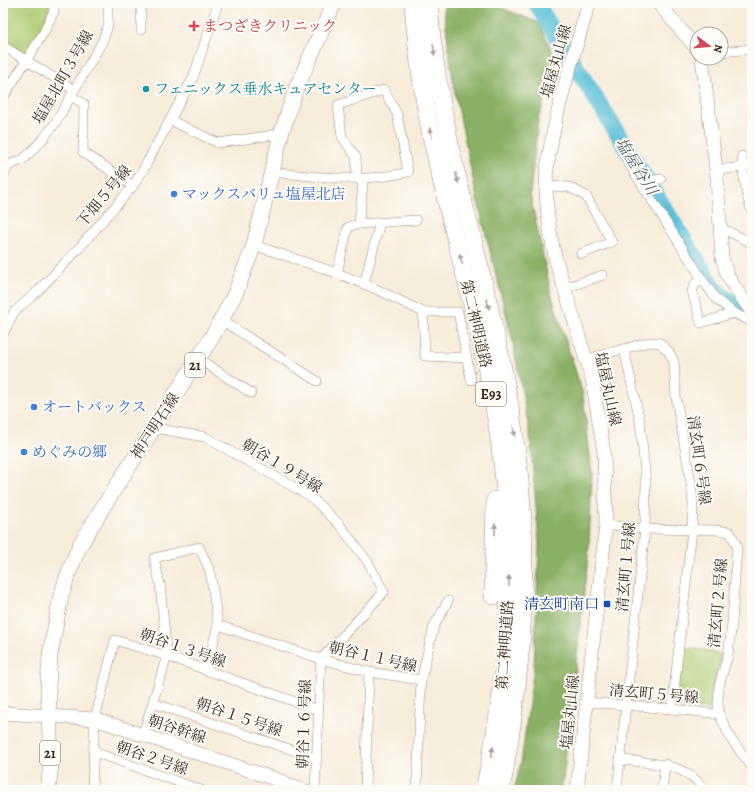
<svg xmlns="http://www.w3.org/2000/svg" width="755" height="793" viewBox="0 0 755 793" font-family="Alegreya,'Noto Serif JP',serif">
<rect width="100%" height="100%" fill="#fdfcf7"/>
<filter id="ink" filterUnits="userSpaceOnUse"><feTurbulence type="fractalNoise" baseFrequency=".025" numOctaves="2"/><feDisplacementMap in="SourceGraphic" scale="8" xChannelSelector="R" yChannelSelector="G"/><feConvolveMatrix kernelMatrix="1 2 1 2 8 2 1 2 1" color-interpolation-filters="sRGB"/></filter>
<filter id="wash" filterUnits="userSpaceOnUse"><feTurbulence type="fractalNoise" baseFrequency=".012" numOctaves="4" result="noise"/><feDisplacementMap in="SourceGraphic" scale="16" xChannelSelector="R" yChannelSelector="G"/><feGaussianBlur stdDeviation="0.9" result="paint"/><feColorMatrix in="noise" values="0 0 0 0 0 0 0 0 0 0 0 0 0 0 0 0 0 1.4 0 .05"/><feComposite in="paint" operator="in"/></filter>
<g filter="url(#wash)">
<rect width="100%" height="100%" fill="#f8ecda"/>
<g fill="#adcc73" stroke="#747b48">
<polygon points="3,3 50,3 44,24 26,52 20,52 3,41"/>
<path d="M683,648L704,650L722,655C717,671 710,688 712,705L709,709L681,707L677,701Z"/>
</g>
<polygon fill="#8ab065" stroke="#626d42" points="443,3 490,3 539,23 556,60 538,121 530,194 551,293 583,394 592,472 589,548 562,790 514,790 521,763 534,666 539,544 530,435 512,338 477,199 453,83"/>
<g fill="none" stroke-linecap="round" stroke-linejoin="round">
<path stroke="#5bbfd9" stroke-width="17" d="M536,3L711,283C722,298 736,307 752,316"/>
</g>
</g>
<g filter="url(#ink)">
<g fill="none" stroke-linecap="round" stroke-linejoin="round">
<g stroke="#9a8b7c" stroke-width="10">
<g id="street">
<polyline points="141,30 141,3"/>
<polyline points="3,46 74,90"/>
<polyline points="721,52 752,49"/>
<polyline points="71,96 84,104 83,152 133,186"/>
<polyline points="3,98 44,32 54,11 54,3"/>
<polyline points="170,120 193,78 218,3"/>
<path d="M742,156C743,174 745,194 752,211"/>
<polyline points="3,163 9,165 24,159 43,139 56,122 102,42 108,26 108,3"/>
<polyline points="629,164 702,279 716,299 734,313 752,322"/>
<polyline points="716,170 743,167 752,164"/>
<path d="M272,172C316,177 365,183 408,172L397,114L384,90L338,105L342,137L356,157L357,177L363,183L359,224L348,227L337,273"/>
<polyline points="3,177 9,165"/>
<polyline points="547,186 569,187 586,196 612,242 581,254"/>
<polyline points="644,186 654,180 661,179"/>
<polyline points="359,224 416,220"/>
<polyline points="721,228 752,243"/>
<polyline points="254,245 337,273 374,288 423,312 458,312 471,380"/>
<polyline points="702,279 695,284 692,291 701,323 734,313"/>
<polyline points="364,284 380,222"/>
<polyline points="565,288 603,275"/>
<polyline points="423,312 425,356 467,358"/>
<polyline points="221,320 317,381"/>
<polyline points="3,334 14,312 39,290 79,248 133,186 143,170 170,120 218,143 281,134"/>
<polyline points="199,359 251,393"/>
<polyline points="587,359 649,342 660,343 669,352 674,362 676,397 691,483 693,504 692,530 672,709"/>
<polyline points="154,428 205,437 310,496 339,524 368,562 384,592 321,659 315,790"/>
<polyline points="606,525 645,529 716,530 730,532 737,546 732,623 728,655 719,686 718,704 719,714 731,739 752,767"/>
<polyline points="218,625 321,659 369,672 421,680 417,790"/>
<polyline points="421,680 434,626 448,601"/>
<polyline points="587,702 672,709 719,714"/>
<polyline points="153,703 316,758"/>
<polyline points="143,734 167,656 160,584 154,558 199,547 210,571 218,625 206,671"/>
<polyline points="94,752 201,790"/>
<path d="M620,760C649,763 687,762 704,790"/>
<polyline points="284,782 309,790"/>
<polyline points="92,790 95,719 115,640 167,656 318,710"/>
<polyline points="365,790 369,672"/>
<polyline points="617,790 645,529 646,482 640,421 624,349"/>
<polyline points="662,790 665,764"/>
</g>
</g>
<g stroke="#9a8b7c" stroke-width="14">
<g id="secondary">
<polyline points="658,3 697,49"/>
<polyline points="702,58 717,177 722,258 727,274 735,288 752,312"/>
<polyline points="3,713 95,719 284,782 282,790"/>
<path d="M577,790L606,525L604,453L592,379L555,257C549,229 544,198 547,169C554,113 573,58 589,3"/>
</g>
</g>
<g stroke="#9a8b7c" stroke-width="16">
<polyline id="primary" points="48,790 51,765 48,686 50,655 61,596 68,574 80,545 103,507 212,337 235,294 254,245 281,134 296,89 334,3"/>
</g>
<g stroke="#9a8b7c" stroke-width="18">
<g id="highway">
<path d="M413,3C417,56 424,109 437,162C456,247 482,332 496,419C509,501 513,585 504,667C500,709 493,749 484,790"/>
<path d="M429,3C432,54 442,105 452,155C475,251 503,347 516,446C532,562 523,676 501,790"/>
<polyline points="493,596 495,500"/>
</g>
</g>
<use href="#street" stroke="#fff" stroke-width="9"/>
<use href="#secondary" stroke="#fff" stroke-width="13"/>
<use href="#primary" stroke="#fff" stroke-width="15"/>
<use href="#highway" stroke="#fff" stroke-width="17"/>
</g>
<defs><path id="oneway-solid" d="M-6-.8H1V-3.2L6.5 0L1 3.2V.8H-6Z"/></defs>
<g fill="#a79f9a">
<use href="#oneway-solid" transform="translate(434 50) rotate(82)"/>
<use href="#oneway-solid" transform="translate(431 133) rotate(-102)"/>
<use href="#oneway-solid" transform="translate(457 178) rotate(76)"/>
<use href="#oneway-solid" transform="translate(461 259) rotate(-104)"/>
<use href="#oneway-solid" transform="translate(488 304) rotate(77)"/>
<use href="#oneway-solid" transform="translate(514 431) rotate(81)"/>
<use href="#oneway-solid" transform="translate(495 529) rotate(-89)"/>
<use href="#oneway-solid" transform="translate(509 581) rotate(-91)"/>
<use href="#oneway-solid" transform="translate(492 752) rotate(-80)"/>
</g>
</g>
<path fill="#e0444e" stroke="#fdfcf7" stroke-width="1.5" d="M192 20h4v4h4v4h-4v4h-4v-4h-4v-4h4z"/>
<circle fill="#0f9aa8" stroke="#fdfcf7" stroke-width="1.5" cx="146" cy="89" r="4"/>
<g fill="#3f7fe0" stroke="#fdfcf7" stroke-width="1.5">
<circle cx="174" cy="194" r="4"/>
<circle cx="34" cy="407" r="4"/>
<circle cx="24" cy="452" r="4"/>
</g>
<rect fill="#1a4fb4" stroke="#fdfcf7" stroke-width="1.5" x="603" y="600" width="8" height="8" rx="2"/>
<g text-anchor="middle" stroke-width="4" stroke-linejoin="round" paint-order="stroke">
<g fill="#fdfcf7" stroke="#75695f" stroke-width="1">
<rect x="185" y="353" width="20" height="24" rx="3"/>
<rect x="476" y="382" width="30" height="24" rx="3"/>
<rect x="40" y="741" width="20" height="24" rx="3"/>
</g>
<g font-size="14" font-weight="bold" fill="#3b2a1e">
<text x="195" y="370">21</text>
<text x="491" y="399">E93</text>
<text x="50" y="758">21</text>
</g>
<g font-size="15" fill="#be3a42" stroke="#fdfcf7" text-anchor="start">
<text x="203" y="31">まつざきクリニック</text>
</g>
<g font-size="15" fill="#3b2a1e" stroke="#fdfcf7">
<text transform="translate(556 61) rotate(-74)" y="5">塩屋丸山線</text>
<text transform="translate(63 77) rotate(-60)" y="5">塩屋北町３号線</text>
<text transform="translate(104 196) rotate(-50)" y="5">下畑５号線</text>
<text transform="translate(476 324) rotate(77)" y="5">第二神明道路</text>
<text transform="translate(608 389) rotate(78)" y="5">塩屋丸山線</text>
<text transform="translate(155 426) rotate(-57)" y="5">神戸明石線</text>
<text transform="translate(699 460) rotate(82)" y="5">清玄町６号線</text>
<text transform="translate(282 466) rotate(31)" y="5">朝谷１９号線</text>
<text transform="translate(626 567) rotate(-85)" y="5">清玄町１号線</text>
<text transform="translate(718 603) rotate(-85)" y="5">清玄町２号線</text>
<text transform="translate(505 645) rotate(-86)" y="5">第二神明道路</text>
<text transform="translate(183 648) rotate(19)" y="5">朝谷１３号線</text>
<text transform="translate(373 657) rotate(13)" y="5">朝谷１１号線</text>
<text transform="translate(654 694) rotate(5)" y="5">清玄町５号線</text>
<text transform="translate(570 712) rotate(-84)" y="5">塩屋丸山線</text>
<text transform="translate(239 717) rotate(19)" y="5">朝谷１５号線</text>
<text transform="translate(304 724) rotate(-88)" y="5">朝谷１６号線</text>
<text transform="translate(177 729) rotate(18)" y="5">朝谷幹線</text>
<text transform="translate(152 758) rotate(19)" y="5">朝谷２号線</text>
</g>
<g font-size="15" fill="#0d838f" stroke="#fdfcf7" text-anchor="start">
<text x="154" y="94">フェニックス垂水キュアセンター</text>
</g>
<g font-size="15" fill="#366cbe" stroke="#fdfcf7" text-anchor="start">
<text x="182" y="199">マックスバリュ塩屋北店</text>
<text x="42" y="412">オートバックス</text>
<text x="32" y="457">めぐみの郷</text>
</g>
<g font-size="15" fill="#164399" stroke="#fdfcf7" text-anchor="end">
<text x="599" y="609">清玄町南口</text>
</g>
<g font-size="16" font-style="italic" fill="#465e5f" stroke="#fdfcf7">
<text transform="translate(637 166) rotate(58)" y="6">塩屋谷川</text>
</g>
</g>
<rect width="755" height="793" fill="none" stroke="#fdfcf7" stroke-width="16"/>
<g transform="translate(709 46) rotate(106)"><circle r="19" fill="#fdfcf7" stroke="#afa8a0"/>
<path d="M0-3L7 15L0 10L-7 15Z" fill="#d1495b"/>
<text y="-6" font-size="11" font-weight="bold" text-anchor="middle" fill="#3b2a1e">N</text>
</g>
</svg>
